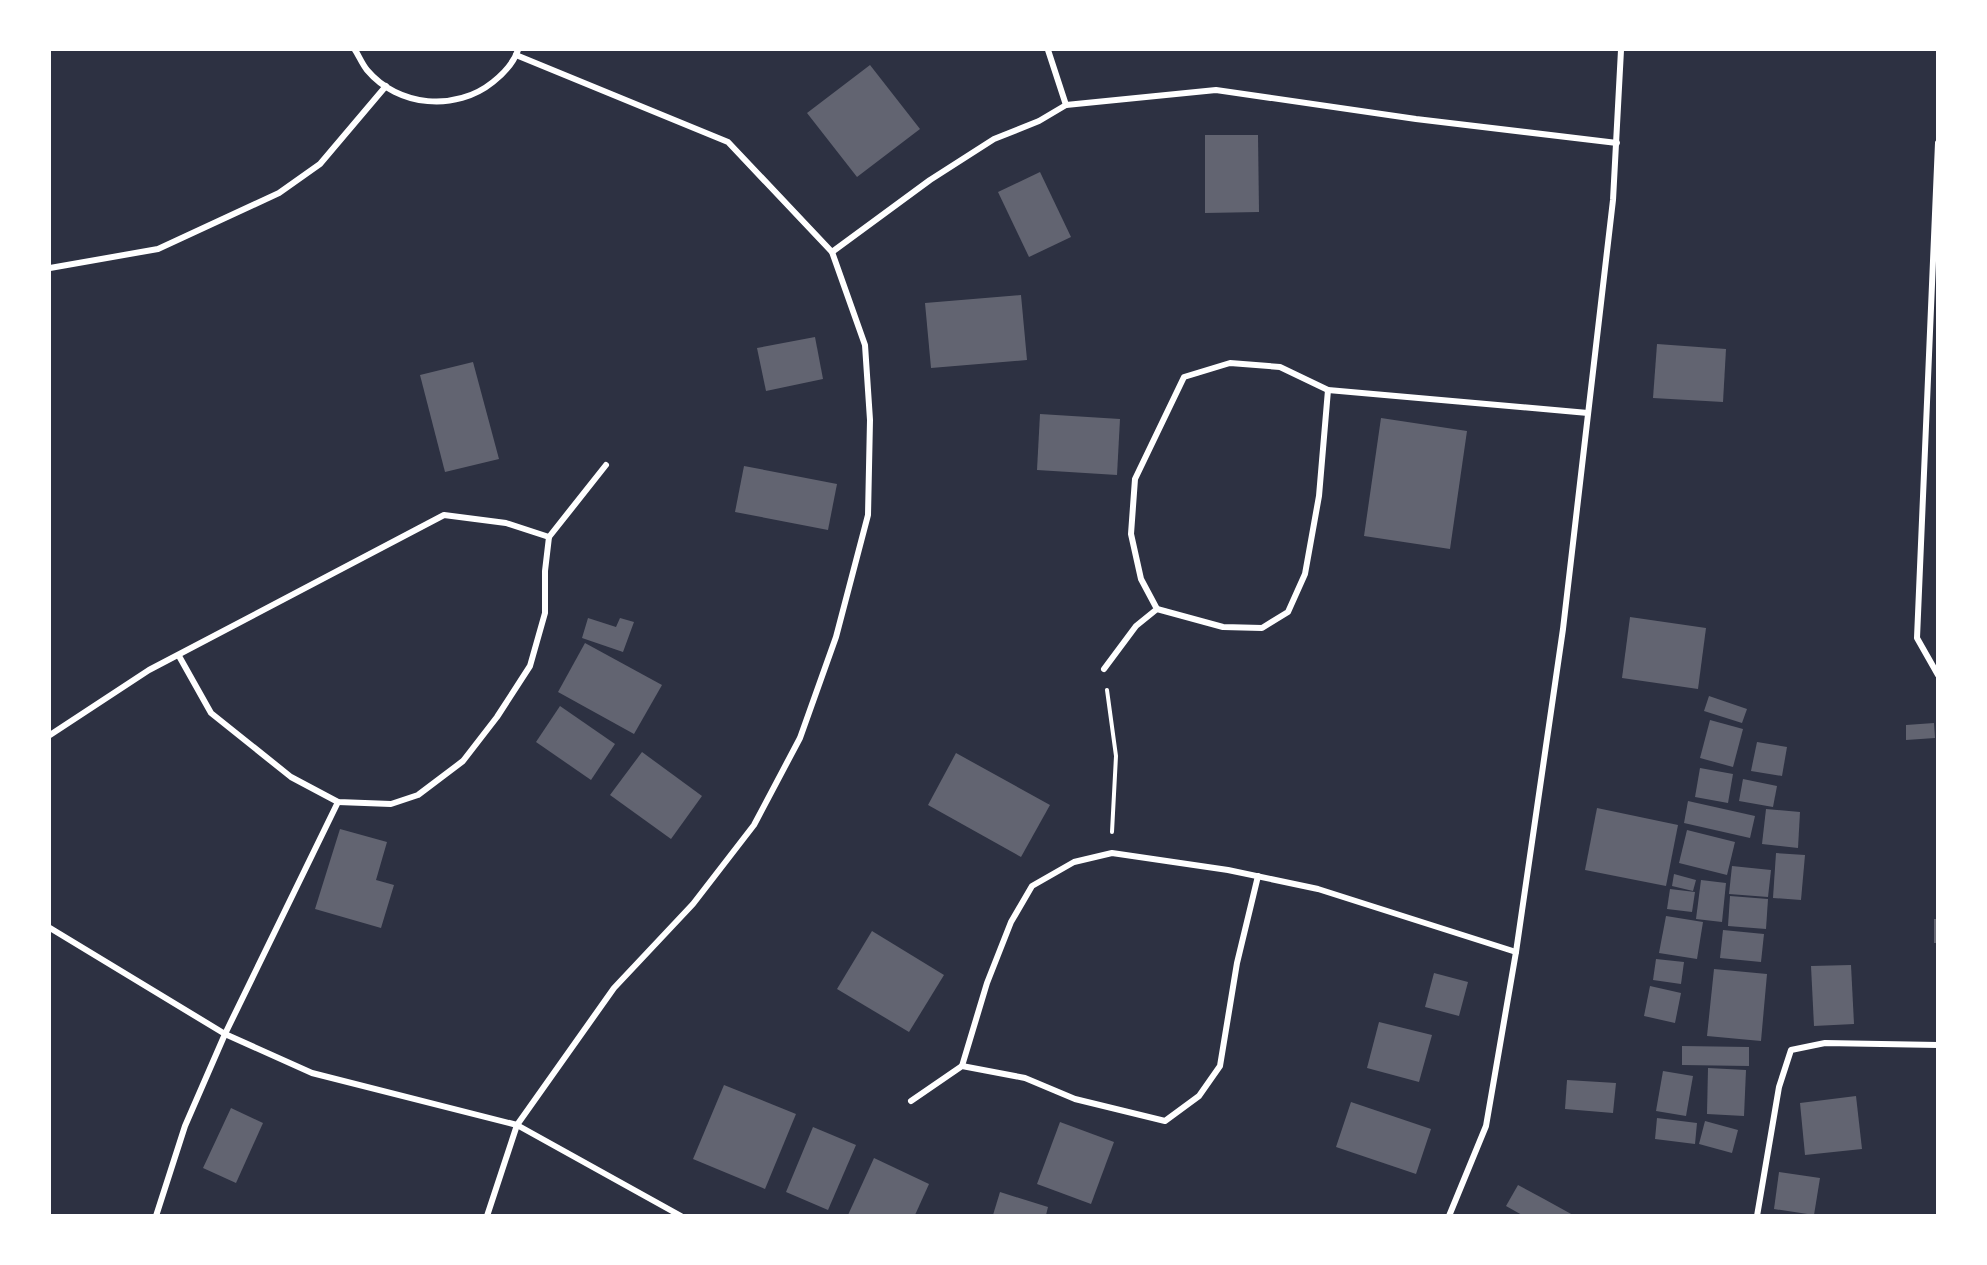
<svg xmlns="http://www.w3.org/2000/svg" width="1987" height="1265" viewBox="0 0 1987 1265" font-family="Signika,sans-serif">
<rect width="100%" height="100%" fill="#2d3142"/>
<g fill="#626471">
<polygon points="870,65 920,129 857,177 807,113"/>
<polygon points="1205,135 1258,135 1259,212 1205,213"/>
<polygon points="1040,172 1071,237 1029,257 998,192"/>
<polygon points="1021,295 1027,360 931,368 925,303"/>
<polygon points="815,337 823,379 766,391 757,348"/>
<polygon points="1657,344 1726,349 1723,402 1653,398"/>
<polygon points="473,362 499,459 445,472 420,375"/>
<polygon points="1040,414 1120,419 1117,475 1037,470"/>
<polygon points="1381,418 1467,431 1450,549 1364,536"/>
<polygon points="744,466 837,484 828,530 735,512"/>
<polygon points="1630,617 1706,628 1698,689 1622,678"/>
<polygon points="588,618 616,627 620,618 634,622 623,652 582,638"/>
<polygon points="585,643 662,685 634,734 558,692"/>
<polygon points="1709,696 1747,709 1742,723 1704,711"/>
<polygon points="560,706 615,744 591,780 536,742"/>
<polygon points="1710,720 1743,729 1733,767 1700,758"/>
<polygon points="1934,723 1935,738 1906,740 1906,725"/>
<polygon points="1757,742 1787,747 1782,776 1751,771"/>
<polygon points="642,752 702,796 671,839 610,795"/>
<polygon points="956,753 1050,805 1021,857 928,805"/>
<polygon points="1700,768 1733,774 1728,803 1695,797"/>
<polygon points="1743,779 1777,786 1773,807 1739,801"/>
<polygon points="1688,801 1755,816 1750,838 1684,823"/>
<polygon points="1597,808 1678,825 1666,886 1585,870"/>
<polygon points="1766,809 1800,812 1798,848 1762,844"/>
<polygon points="340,829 387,842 376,880 394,885 381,928 315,909"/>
<polygon points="1687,830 1735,842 1727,875 1679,863"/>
<polygon points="1776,853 1805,855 1801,900 1773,898"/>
<polygon points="1732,866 1771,870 1768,897 1729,894"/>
<polygon points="1674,874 1696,880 1693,891 1672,886"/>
<polygon points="1701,880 1726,883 1722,922 1696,919"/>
<polygon points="1670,889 1695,892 1692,912 1667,909"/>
<polygon points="1730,896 1768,899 1766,929 1728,926"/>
<polygon points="1666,916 1703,922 1697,959 1659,953"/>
<rect x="1934" y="919" width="4" height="24"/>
<polygon points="1723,930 1764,934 1761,962 1720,958"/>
<polygon points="872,931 944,975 909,1032 837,989"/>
<polygon points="1656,959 1684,962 1681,984 1653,980"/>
<polygon points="1851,965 1854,1024 1814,1026 1811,966"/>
<polygon points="1714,969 1767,974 1761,1041 1707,1036"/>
<polygon points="1434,973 1468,982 1459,1016 1425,1007"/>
<polygon points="1650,986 1681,993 1675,1023 1644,1016"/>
<polygon points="1379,1022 1432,1035 1419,1082 1367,1068"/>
<polygon points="1682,1046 1749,1047 1749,1066 1682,1065"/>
<polygon points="1708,1068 1746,1070 1744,1116 1707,1114"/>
<polygon points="1663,1071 1693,1076 1686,1116 1656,1111"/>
<polygon points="1567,1080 1616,1083 1613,1113 1565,1109"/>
<polygon points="724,1085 796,1114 765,1189 693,1159"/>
<polygon points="1856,1096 1862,1149 1805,1155 1800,1103"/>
<polygon points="1351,1102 1431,1129 1416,1174 1336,1147"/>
<polygon points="231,1108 263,1123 236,1183 203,1168"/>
<polygon points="1657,1118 1697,1123 1695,1144 1655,1139"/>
<polygon points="1705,1121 1738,1130 1732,1153 1699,1144"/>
<polygon points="1060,1122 1114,1142 1091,1204 1037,1184"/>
<polygon points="813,1127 856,1145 828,1210 786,1192"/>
<polygon points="874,1158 929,1184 915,1215 848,1215"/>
<polygon points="1779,1172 1820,1178 1814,1215 1774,1209"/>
<polygon points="1518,1185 1544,1199 1573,1215 1522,1215 1506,1206"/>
<polygon points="1000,1192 1048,1207 1046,1215 993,1215"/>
</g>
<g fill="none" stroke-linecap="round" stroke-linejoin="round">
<polyline stroke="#fff" stroke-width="4" points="1107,690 1116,756 1112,832"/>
<g stroke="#fff" stroke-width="6">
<path d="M355,50C359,56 362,64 367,70C398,107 456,112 493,82C503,74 514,62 518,50"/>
<polyline points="1048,50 1066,105"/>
<polyline points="1938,143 1917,638 1938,675"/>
<polyline points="832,252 930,180 994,139 1039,121 1066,105 1216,90 1416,119 1617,143"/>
<polyline points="50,268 158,249 279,193 320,164 386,86"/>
<polyline points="1157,609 1223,627 1262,628 1288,612 1305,574 1319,496 1328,390"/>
<polyline points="179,656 211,713 291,777 338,802 391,804 418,795 463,761 497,717 530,666 545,613 545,571 549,537"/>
<polyline points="1104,669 1136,626 1157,609 1141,579 1131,534 1135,479 1184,377 1230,363 1280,367 1328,390 1588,413"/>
<polyline points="50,735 149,670 444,515 506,523 549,537 606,465"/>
<polyline points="50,928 225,1034 312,1073 517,1125 681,1216"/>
<polyline points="962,1066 987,983 1011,922 1032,886 1074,862 1112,853 1228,870 1318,889 1516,952"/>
<polyline points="911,1101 962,1066 1025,1078 1075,1099 1165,1121 1199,1096 1220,1066 1237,963 1258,876"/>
<polyline points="156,1216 185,1126 225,1034 338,802"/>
<polyline points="487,1216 517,1125 614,988 693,904 754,825 800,738 836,637 868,515 870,420 865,345 832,252 728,142 516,55"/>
<polyline points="1449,1216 1486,1126 1516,952 1563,629 1613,200 1621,50"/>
<polyline points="1757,1216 1779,1087 1791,1050 1825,1043 1938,1045"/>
</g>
</g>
<rect width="1987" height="1265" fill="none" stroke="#ffffff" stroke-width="102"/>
</svg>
